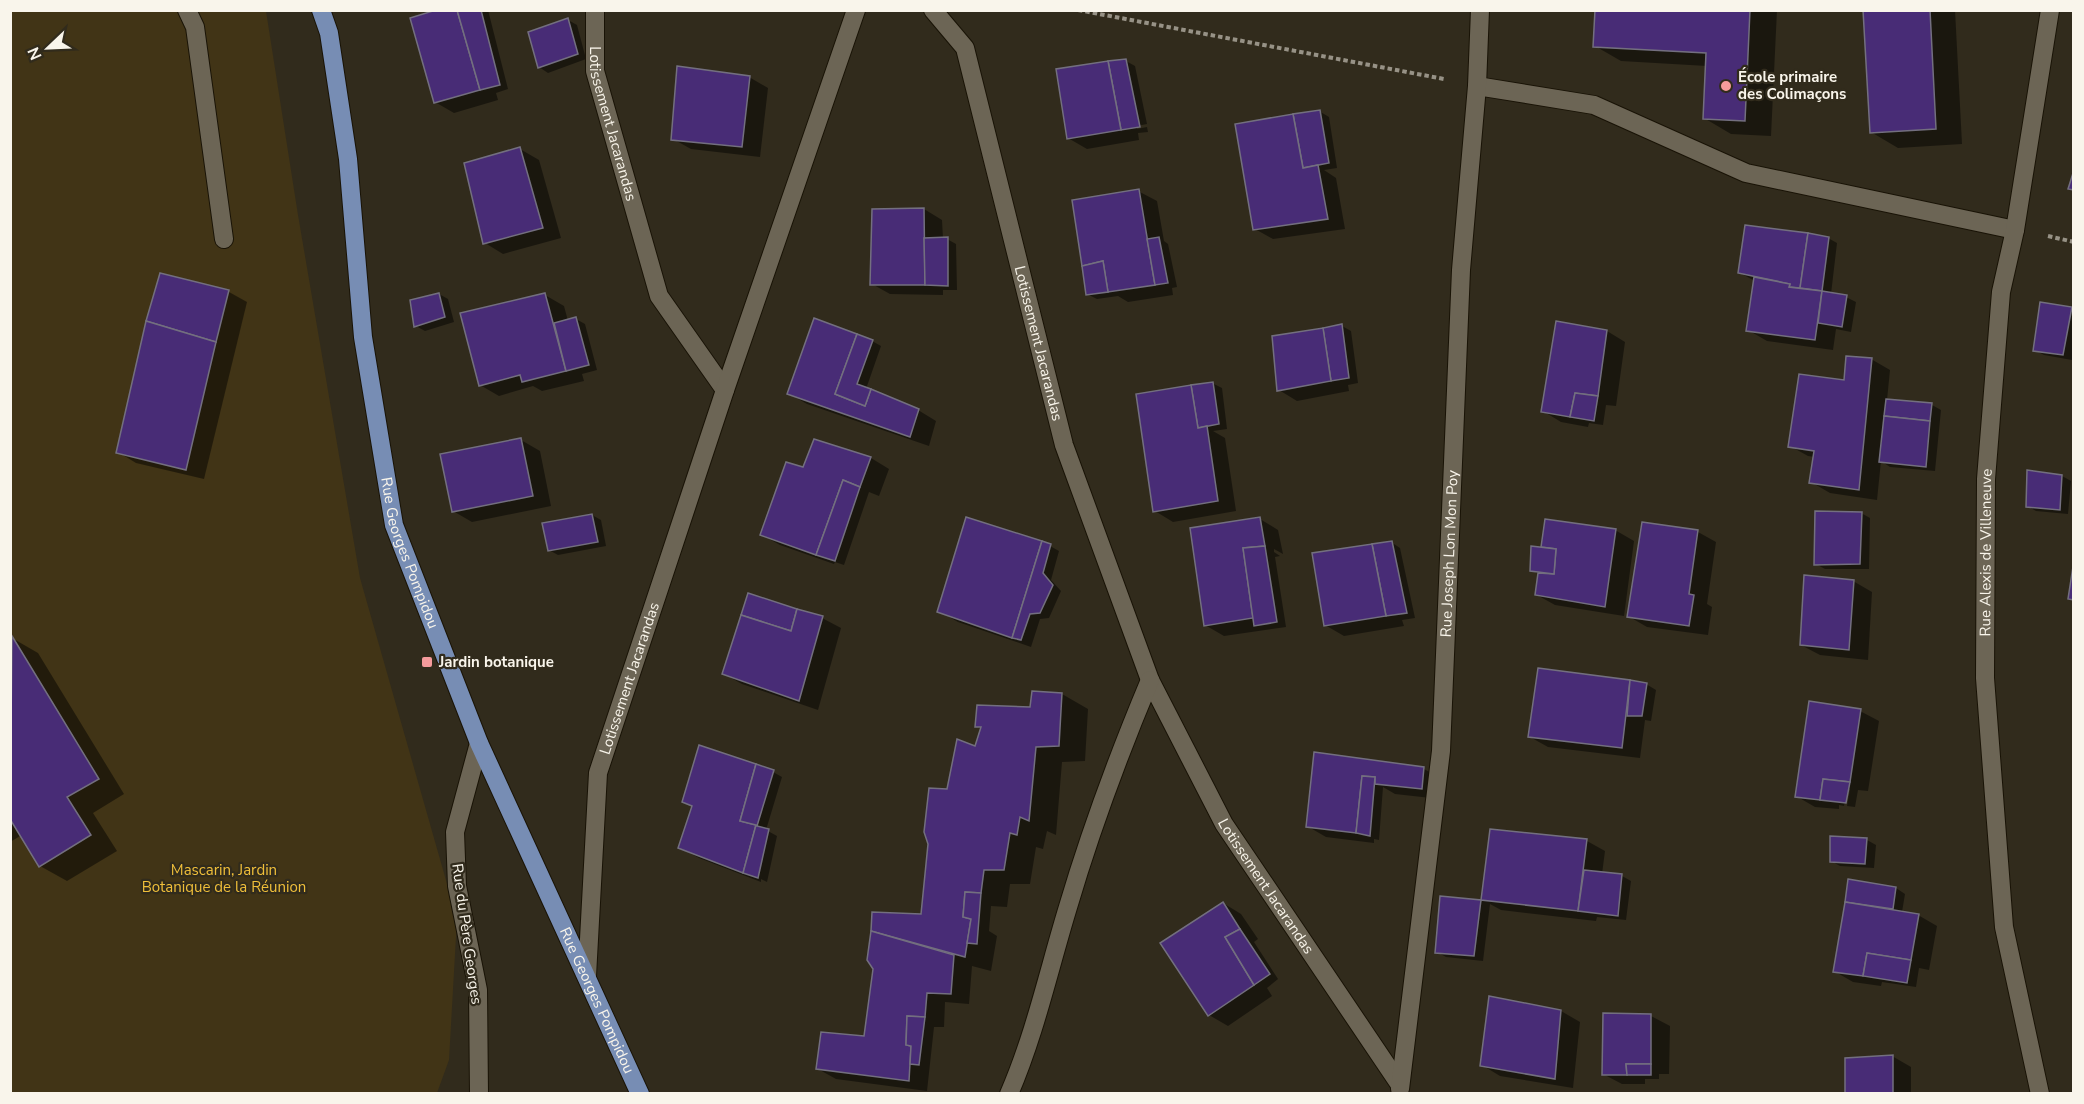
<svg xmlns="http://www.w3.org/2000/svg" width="2084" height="1104" font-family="'Nunito Sans',sans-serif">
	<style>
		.green { fill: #413416 }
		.shadow { fill: #0007 }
		.building { fill: #482c76; stroke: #736f7f; stroke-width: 1.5 }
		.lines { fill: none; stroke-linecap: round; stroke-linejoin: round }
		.minor-casing { stroke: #191306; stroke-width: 20 }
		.major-casing { stroke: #191306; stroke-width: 20 }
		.path { stroke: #979286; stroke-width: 4; stroke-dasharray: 4.5 3; stroke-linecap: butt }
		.minor { stroke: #6c6555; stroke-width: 18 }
		.major { stroke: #778db4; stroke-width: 18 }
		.poi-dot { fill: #f59b9c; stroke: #312b1c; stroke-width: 2 }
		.labels { text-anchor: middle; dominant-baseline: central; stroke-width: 4.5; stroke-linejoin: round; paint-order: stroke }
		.poi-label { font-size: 15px; font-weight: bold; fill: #f9f5eb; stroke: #312b1c; text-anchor: start }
		.street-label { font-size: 15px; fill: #f9f5eb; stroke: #312b1c }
		.park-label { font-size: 15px; fill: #f0bf3a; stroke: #312b1c }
	</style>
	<rect width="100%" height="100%" fill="#312b1c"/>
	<path class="green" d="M10,11H266L298,215L360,578L457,919L449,1060L437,1093H11Z"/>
	<g class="shadow">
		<path d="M441,10H488L508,89L496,93L498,100L454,113L435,102Z"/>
		<path d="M1596,10H1777L1771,136L1731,134L1704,118L1707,66L1621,61L1595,46Z"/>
		<path d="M1864,10H1955L1962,144L1898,148L1871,132Z"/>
		<path d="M568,20L577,25L586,59L548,73L539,67Z"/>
		<path d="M1126,61L1135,66L1147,124L1137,126V129L1147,127L1148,132L1138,133L1139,140L1087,149L1068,138Z"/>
		<path d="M749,77L768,88L760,157L691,149L673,139Z"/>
		<path d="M1319,111L1329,117L1337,168L1324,170L1336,178L1345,229L1273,239L1255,229Z"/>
		<path d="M520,149L539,160L561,238L503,254L485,243Z"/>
		<path d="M1138,191L1157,201L1164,241L1168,244L1177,287L1172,288L1173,295L1128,302L1118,296L1097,299L1087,294Z"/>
		<path d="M924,209L942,220L943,239H947L956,244L957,290H943V295L890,294L872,284Z"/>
		<path d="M1828,238L1837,243L1831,294L1846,297L1856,302L1851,332L1836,329L1833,350L1767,341L1748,330L1755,281L1740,273Z"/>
		<path d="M161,275L229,292L247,302L204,479L136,463L118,452Z"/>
		<path d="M439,294L448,299L454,322L425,331L416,326Z"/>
		<path d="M545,295L564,306L568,321L576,319L585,324L597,370L582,374L584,381L542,391L533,386L499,396L480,385Z"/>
		<path d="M2042,303L2074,309L2072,360L2044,355L2035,350Z"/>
		<path d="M1557,323L1607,331L1625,342L1616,406L1606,405L1603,425L1589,423L1588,427L1561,422L1543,411Z"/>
		<path d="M1342,326L1351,331L1358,383L1348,385L1349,391L1297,401L1279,390Z"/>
		<path d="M872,341L881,346L866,389L918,410L936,421L929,446L807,404L788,393Z"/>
		<path d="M1871,359L1890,370L1887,400L1932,405L1941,410L1935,471L1890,467L1881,461L1877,500L1830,493L1811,482L1815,457L1808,456L1790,446L1845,382Z"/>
		<path d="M1212,383L1222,388L1227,429L1213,431L1225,438L1236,511L1173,522L1155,511Z"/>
		<path d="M521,440L540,451L551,506L472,522L453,511Z"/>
		<path d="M815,441L871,458L889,469L879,496L869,492L844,565L835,562L834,564L780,545L762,535L804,469Z"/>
		<path d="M2029,472L2062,476L2071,481L2068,514L2036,511L2027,506Z"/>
		<path d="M1861,513L1870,518L1869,569H1825L1816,564Z"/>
		<path d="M592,515L601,520L606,546L558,555L549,550Z"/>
		<path d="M1260,519L1278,530L1283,554L1274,549V552L1280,556L1275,557L1286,627L1224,636L1205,625Z"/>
		<path d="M1546,521L1615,530L1634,541L1624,616L1555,605L1537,595L1540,575L1532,570L1543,549Z"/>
		<path d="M1643,524L1698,532L1716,542L1707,604L1712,607L1708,635L1647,627L1628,616Z"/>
		<path d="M1391,542L1400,548L1415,618L1402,620L1404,626L1344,636L1325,625Z"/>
		<path d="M1050,546L1059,551L1051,580L1061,591L1049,618L1040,619L1031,647L958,622L939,611Z"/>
		<path d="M1853,581L1872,592L1868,660L1820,655L1801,645Z"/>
		<path d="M822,618L841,628L818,710L742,684L724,674Z"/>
		<path d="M12,638L38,653L124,794L93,813L117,851L67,881L40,866L22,835L10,842Z"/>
		<path d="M1539,669L1646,684L1656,690L1651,721L1645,720L1640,758L1548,747L1530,737Z"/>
		<path d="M1062,694L1088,709L1085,761L1062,762L1056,835L1047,831L1043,849L1036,847L1030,884H1010L1007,907L991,906L989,931L997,936L991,971L972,966L969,1004L945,1002L944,1027H934L927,1091L836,1079L818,1069L865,1038L874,969L868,959L872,931L922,916L948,791L976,748L982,729L976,726L1031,709Z"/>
		<path d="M1860,711L1879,721L1868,791L1858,790L1855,807L1847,806L1850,789H1847L1844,806L1839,805V809L1815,807L1796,796Z"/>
		<path d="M1316,754L1424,769L1442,779L1440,799L1395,794L1383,787L1379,840L1374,839V843L1326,837L1307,826Z"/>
		<path d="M773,772L782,777L766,830L777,836L767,882L761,879V882L699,858L680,848L693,807L684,801Z"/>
		<path d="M1491,831L1587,841L1605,851L1602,874L1622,876L1631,881L1626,920L1597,917L1596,921L1501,910L1490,904L1483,961L1446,957L1437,952L1442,898L1482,902Z"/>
		<path d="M1867,840L1876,845L1874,868L1840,866L1831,861Z"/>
		<path d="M1896,888L1905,894L1902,912L1918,915L1937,926L1929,970L1919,968L1916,987L1882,982L1881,986L1853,982L1834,971L1846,902Z"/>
		<path d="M1223,903L1241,914L1258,939L1254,942L1278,979L1267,988L1272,996L1228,1026L1209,1015Z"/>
		<path d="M1490,998L1561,1011L1580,1022L1573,1088L1500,1076L1482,1065Z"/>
		<path d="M1605,1015L1651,1016L1670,1026L1669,1074H1659V1079H1645V1084H1622L1603,1074Z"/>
		<path d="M1892,1056L1911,1067V1094H1847Z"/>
	</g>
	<g class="building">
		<path d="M436,10H457L480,90L434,103L410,18Z"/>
		<path d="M457,10H481L500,85L480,90Z"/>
		<path d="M1595,10H1750L1745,121L1703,119L1706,53L1593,47Z"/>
		<path d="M1863,10H1930L1936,129L1870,133Z"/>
		<path d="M568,18L578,54L538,68L528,32Z"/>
		<path d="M1126,59L1140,127L1121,130L1108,61Z"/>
		<path d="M1108,61L1121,130L1067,139L1056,69Z"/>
		<path d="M677,66L750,76L742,147L671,140Z"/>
		<path d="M1320,110L1329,163L1303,168L1293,114Z"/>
		<path d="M1293,114L1303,168L1318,165L1328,219L1253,230L1235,124Z"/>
		<path d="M520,147L543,228L483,244L464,163Z"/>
		<path d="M2074,170V190L2068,189Z"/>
		<path d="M1139,189L1155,285L1108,292L1103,261L1082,266L1072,200Z"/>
		<path d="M924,208L925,285H870L872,209Z"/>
		<path d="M1745,225L1808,233L1800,288L1789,287L1790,284L1738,273Z"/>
		<path d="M1808,233L1829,237L1822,291L1800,288Z"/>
		<path d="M948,237V286L925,285L924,238Z"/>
		<path d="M1159,237L1168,283L1155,285L1147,239Z"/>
		<path d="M1103,261L1108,292L1086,295L1082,266Z"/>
		<path d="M160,273L229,290L216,342L146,321Z"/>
		<path d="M1754,277L1790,284L1789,287L1822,291L1815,340L1746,331Z"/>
		<path d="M1822,291L1847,295L1842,327L1818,323Z"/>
		<path d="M439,293L445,317L414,327L410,300Z"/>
		<path d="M545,293L566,371L522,382L520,375L479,386L460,313Z"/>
		<path d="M2040,302L2072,307L2063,355L2033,351Z"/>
		<path d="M576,317L589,365L566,371L554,323Z"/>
		<path d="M814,318L857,334L835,394L865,406L871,389L919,409L910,437L787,394Z"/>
		<path d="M146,321L216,342L186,470L116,453Z"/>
		<path d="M1556,321L1607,330L1598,396L1575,393L1570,417L1541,412Z"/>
		<path d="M1342,324L1349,378L1331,381L1323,328Z"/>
		<path d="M1323,328L1331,381L1277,391L1272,336Z"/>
		<path d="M857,334L873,340L857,384L871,389L865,406L835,394Z"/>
		<path d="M1846,356L1872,358L1859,490L1809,483L1814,451L1788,447L1799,374L1844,380Z"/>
		<path d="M1213,382L1219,424L1198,428L1191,385Z"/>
		<path d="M1191,385L1198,428L1207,426L1218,501L1153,512L1136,394Z"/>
		<path d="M1575,393L1598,396L1594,421L1570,417Z"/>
		<path d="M1886,399L1932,403L1930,421L1884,416Z"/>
		<path d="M1884,416L1930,421L1926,467L1879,462Z"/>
		<path d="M521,438L533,496L452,512L440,454Z"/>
		<path d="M814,439L871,457L860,487L843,480L816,555L760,535L786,462L803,467Z"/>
		<path d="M2027,470L2062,475L2060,510L2026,507Z"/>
		<path d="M843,480L860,487L835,561L816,555Z"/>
		<path d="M1815,511L1862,512L1860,564L1814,565Z"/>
		<path d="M592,514L598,542L548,551L542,523Z"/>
		<path d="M966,517L1042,541L1012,638L937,612Z"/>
		<path d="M1260,517L1265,546L1243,548L1253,618L1204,626L1190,528Z"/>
		<path d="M1545,519L1616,529L1605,607L1535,595L1538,573L1554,574L1556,549L1541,547Z"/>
		<path d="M1642,522L1698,530L1689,594L1694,595L1689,626L1627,617Z"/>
		<path d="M1042,541L1051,544L1043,573L1053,585L1040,613L1030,614L1021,640L1012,638Z"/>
		<path d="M1392,541L1407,613L1386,616L1372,544Z"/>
		<path d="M1372,544L1386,616L1324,626L1312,553Z"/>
		<path d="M1265,546L1277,622L1254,626L1243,548Z"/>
		<path d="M1531,546L1556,549L1554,574L1530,571Z"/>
		<path d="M2074,560V600L2068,599Z"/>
		<path d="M1804,575L1854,580L1849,650L1800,645Z"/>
		<path d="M748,593L797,609L791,631L741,615Z"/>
		<path d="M797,609L823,616L799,701L722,674L741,615L791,631Z"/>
		<path d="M12,636L99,779L67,797L91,835L39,867L10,819Z"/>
		<path d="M1538,668L1630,680L1622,748L1528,737Z"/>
		<path d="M1630,680L1647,683L1642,716H1627Z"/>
		<path d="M1032,691L1062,693L1059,746L1036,747L1029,821L1020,817L1017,835L1010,833L1004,870H984L981,893L965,892L963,917L971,919L965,957L871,931L872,912L921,914L928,844L924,832L929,788L947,789L957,739L975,746L981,727H975L977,705L1030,707Z"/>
		<path d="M1809,701L1861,709L1850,782L1823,779L1820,800L1795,797Z"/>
		<path d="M699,745L756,764L740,821L756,825L743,873L678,848L692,806L682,802Z"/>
		<path d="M1314,752L1424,767L1422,789L1375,784V777L1362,776L1356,833L1306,827Z"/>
		<path d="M756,764L774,770L757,826L769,829L758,878L743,873L756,825L740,821Z"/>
		<path d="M1362,776L1375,777L1370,836L1356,833Z"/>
		<path d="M1823,779L1850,782L1846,803L1820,800Z"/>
		<path d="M1490,829L1587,839L1578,911L1481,900Z"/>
		<path d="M1830,836L1867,838L1865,864L1830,862Z"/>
		<path d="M1584,870L1622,874L1618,916L1578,911Z"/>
		<path d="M1848,879L1896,887L1893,909L1845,902Z"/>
		<path d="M965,892L981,893L977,944L967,943L971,919L963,917Z"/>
		<path d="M1440,896L1481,900L1474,956L1435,953Z"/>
		<path d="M1223,902L1240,929L1225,937L1254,985L1208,1016L1160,943Z"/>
		<path d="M1845,902L1919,914L1911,960L1867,953L1863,976L1833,972Z"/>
		<path d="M1240,929L1270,974L1254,985L1225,937Z"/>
		<path d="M871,931L954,955L951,994L927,993L925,1017L907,1016L906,1045L911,1046L909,1081L816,1069L821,1032L864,1036L873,969L867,960Z"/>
		<path d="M1867,953L1911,960L1907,983L1863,976Z"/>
		<path d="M1489,996L1561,1010L1555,1079L1480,1066Z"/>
		<path d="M1603,1013L1651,1014V1064H1626L1627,1075H1602Z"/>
		<path d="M907,1016L925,1017L919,1065L910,1064L911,1046L906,1045Z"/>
		<path d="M1893,1055V1094H1845V1058Z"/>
		<path d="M1626,1064H1651V1075H1627Z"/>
	</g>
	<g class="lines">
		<defs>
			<g id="minor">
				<path d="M187,10L195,27L224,239"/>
				<path id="s1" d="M595,10V71L659,296L725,390"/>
				<path id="s2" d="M933,10L965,48L1064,445L1150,680L1224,824L1400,1085"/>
				<path d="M1477,86L1594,105L1746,173L2015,230"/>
				<path id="s3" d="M587,976L598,773L725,390L856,10"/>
				<path id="s4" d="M1400,1089L1441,751L1461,270L1477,86L1480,10"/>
				<path d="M479,1094L478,990L457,886L455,832L479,743"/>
				<path d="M1009,1094C1035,1034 1049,969 1068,907C1091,829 1119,754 1150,680"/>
				<path id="s5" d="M2040,1094L2004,927L1985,678L1986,479L2001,292L2015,230L2050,10"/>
			</g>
			<g id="major">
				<path id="s6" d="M321,10L329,33L348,159L363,337L394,525L479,743L640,1094"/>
			</g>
		</defs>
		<use href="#minor" class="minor-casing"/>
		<use href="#major" class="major-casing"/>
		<g class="path">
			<path d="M1078,10L1444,79"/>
			<path d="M2048,236L2074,242"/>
		</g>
		<use href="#minor" class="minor"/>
		<use href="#major" class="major"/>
	</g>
	<g class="poi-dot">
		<circle cx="1726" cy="86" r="6"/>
		<rect x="421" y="656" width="12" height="12" rx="3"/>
	</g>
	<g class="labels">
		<g class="poi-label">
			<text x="1738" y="77">École primaire<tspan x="1738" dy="17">des Colimaçons</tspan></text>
			<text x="439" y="662">Jardin botanique</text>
		</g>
		<g class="street-label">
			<text stroke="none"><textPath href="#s1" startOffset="116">Lotissement Jacarandas</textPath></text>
			<text stroke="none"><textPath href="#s2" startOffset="354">Lotissement Jacarandas</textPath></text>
			<text stroke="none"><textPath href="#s5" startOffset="546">Rue Alexis de Villeneuve</textPath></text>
			<text stroke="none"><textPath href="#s6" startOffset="552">Rue Georges Pompidou</textPath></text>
			<text stroke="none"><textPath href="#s4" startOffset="538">Rue Joseph Lon Mon Poy</textPath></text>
			<text stroke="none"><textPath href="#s3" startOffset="303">Lotissement Jacarandas</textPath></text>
			<text stroke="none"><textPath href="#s2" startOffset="946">Lotissement Jacarandas</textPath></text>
			<text transform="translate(467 934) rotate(82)">Rue du Père Georges</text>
			<text stroke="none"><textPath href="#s6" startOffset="1038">Rue Georges Pompidou</textPath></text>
		</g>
		<g class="park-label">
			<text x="224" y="870">Mascarin, Jardin<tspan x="224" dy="17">Botanique de la Réunion</tspan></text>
		</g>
	</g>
	<rect width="2084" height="1104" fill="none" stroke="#f9f5eb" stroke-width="24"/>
	<g transform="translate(48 48) rotate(247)" stroke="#312b1c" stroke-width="4.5" paint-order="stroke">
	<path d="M0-4.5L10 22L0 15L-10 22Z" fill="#f9f5eb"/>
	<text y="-9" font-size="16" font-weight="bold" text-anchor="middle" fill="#f9f5eb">N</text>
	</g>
</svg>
